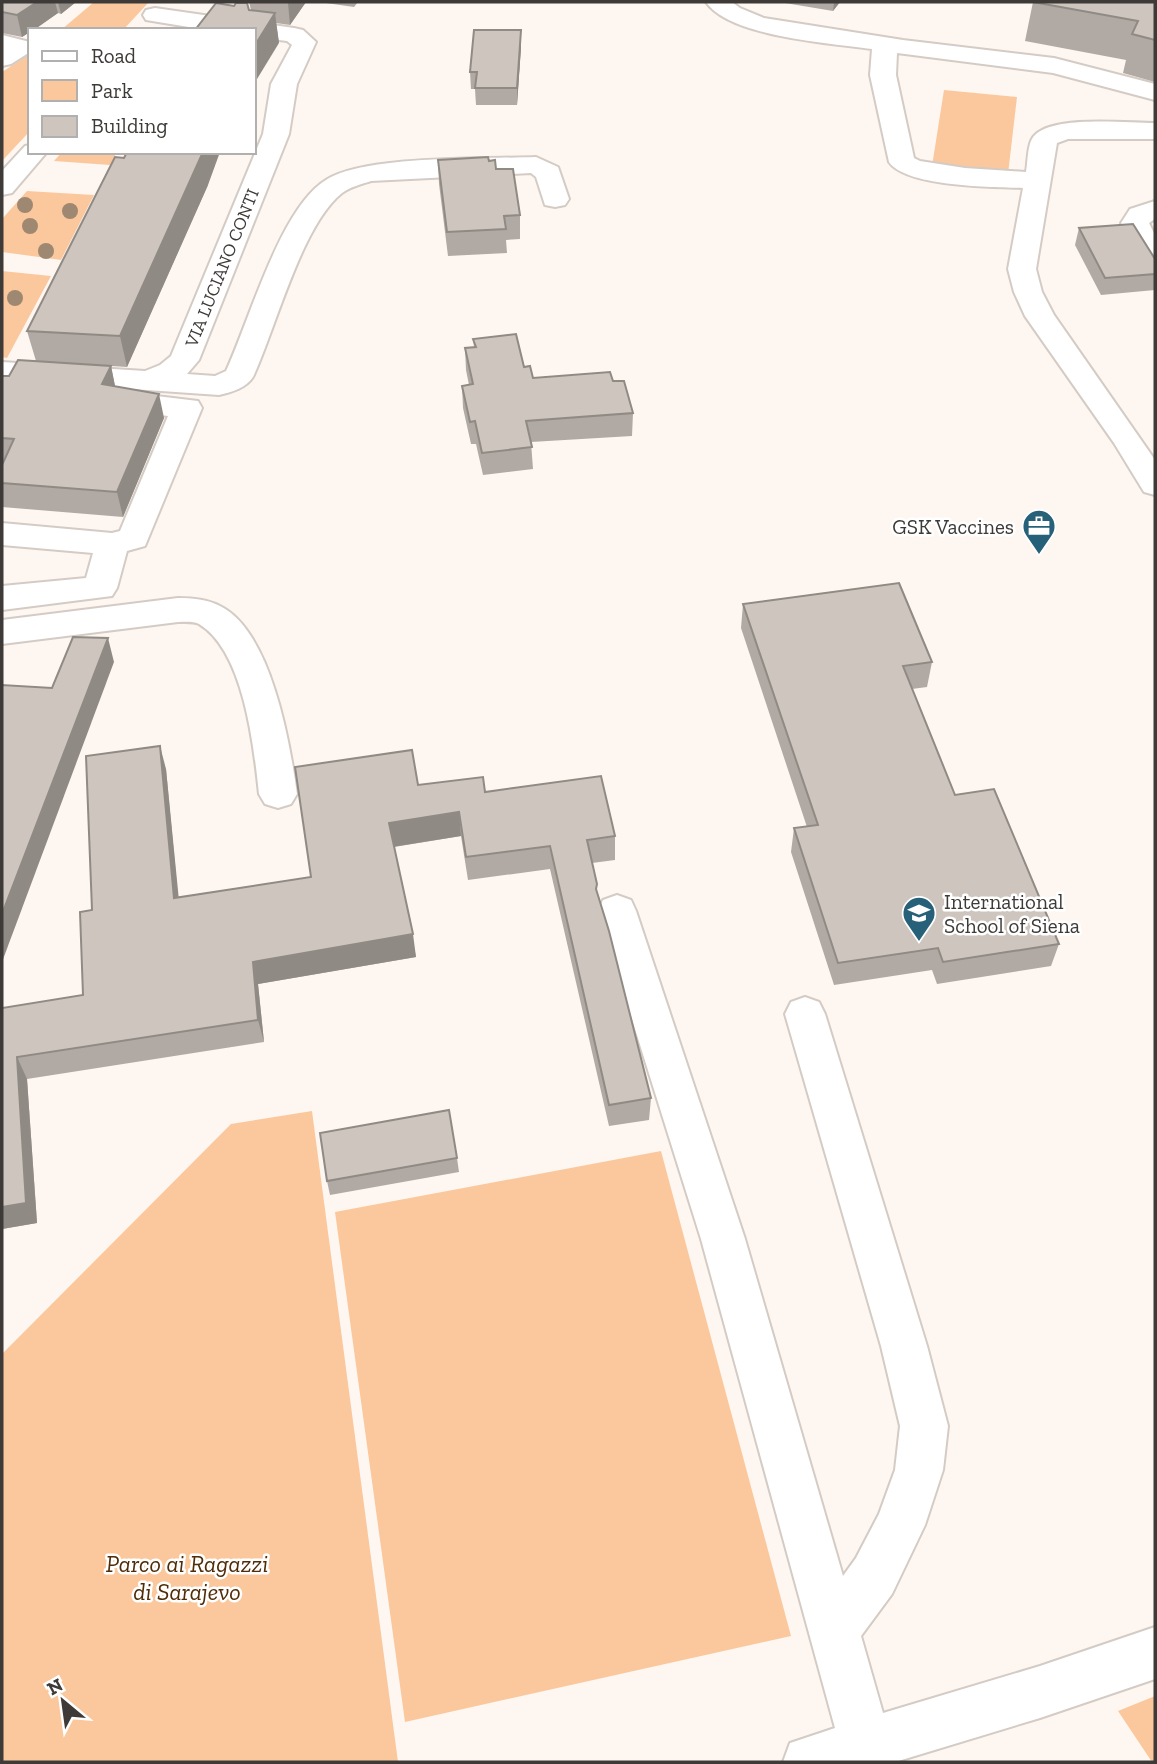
<svg xmlns="http://www.w3.org/2000/svg" width="1157" height="1764" font-family="'Zilla Slab',serif">
	<style>
		.green { fill: #fbc89d }
		.lines { fill: none; stroke-linecap: round; stroke-linejoin: round }
		.minor-casing { stroke: #d4cbc4; stroke-width: 4 }
		.minor { fill: #fff; fill-rule: evenodd }
		.tree { fill: #9e8871 }
		.wall { fill: #b1a9a3 }
		.shaded-wall { fill: #908a85 }
		.building { fill: #cec5be; stroke: #908a85; stroke-width: 2 }
		.labels { text-anchor: middle; dominant-baseline: central; stroke-width: 5; stroke-linejoin: round; paint-order: stroke }
		.far-street-label { font-size: 18px; fill: #3d3a37; stroke: #fff }
		.poi-label { font-size: 21px; fill: #3d3a37; stroke: #fff; text-anchor: end }
		.near-park-label { font-size: 24px; font-style: italic; fill: #502d08; stroke: #fff }
	</style>
	<rect width="100%" height="100%" fill="#fef7f1"/>
	<g class="green">
		<path d="M94,2H149L123,30H61Z"/>
		<path d="M30,54V131L2,161V72Z"/>
		<path d="M944,90L1017,97L1008,174L932,166Z"/>
		<path d="M62,152H117L110,165L54,161Z"/>
		<path d="M27,191L94,195L61,260L2,252V219Z"/>
		<path d="M2,271L51,276L7,358L2,357Z"/>
		<path d="M312,1111L398,1762H2V1354L231,1124Z"/>
		<path d="M661,1151L791,1636L405,1722L335,1212Z"/>
		<path d="M1155,1696V1762H1152L1118,1711Z"/>
	</g>
	<g class="lines">
		<defs>
			<g id="minor">
				<path d="M706,2H732L740,8L764,18L903,40L1054,58L1155,84V100L1053,73L897,53L896,75L914,158L920,161L965,168L1026,172C1028,162 1027,142 1035,135C1055,115 1127,123 1155,123V139H1068L1057,143L1036,269L1042,292L1054,315L1155,460V495L1144,492L1114,443L1025,316L1014,292L1008,269L1023,188C993,187 906,187 889,162L870,75L872,49C831,43 730,37 706,2Z"/>
				<path d="M155,8L294,28L303,30L316,42L297,84L289,134L199,360L187,374L215,376L226,371C249,322 280,208 326,180C365,155 486,159 536,157L558,167L569,199L565,205L555,207L545,205L536,177L531,173L371,181C362,184 350,187 342,193C301,226 276,328 253,377C246,388 232,392 219,395L2,380V362L145,371L160,365L171,356L263,134L271,84L292,45L287,41L254,37V30H207L146,20L143,15L146,10Z"/>
				<path d="M2,35L30,42V52L11,64L2,66Z"/>
				<path d="M30,145V152H47L12,193L2,195V171L25,146Z"/>
				<path d="M1155,201V219L1149,223L1155,235V268L1145,266L1121,223L1130,209Z"/>
				<path d="M140,394L198,401L202,408L145,546L127,551L117,588L112,596L2,610V586L86,578L93,553L2,545V523L112,533L120,531L168,416L129,411L125,404L129,397Z"/>
				<path d="M178,598C192,598 207,599 220,606C271,631 290,743 297,794L291,804L278,808L265,804L259,794C254,747 244,651 199,624C193,621 185,622 178,622L2,644V620Z"/>
				<path d="M617,895L631,900L636,911L745,1239L843,1576L856,1558L879,1514L895,1470L900,1426L881,1346L785,1014L791,1002L805,997L819,1002L825,1014L927,1346L948,1426L943,1470L925,1525L892,1594L861,1636L883,1713L1040,1666L1155,1627V1679L1040,1718L895,1762H783L790,1743L835,1728L701,1239L598,911L603,900Z"/>
			</g>
		</defs>
		<use href="#minor" class="minor-casing"/>
		<use href="#minor" class="minor"/>
	</g>
	<g class="tree">
		<circle cx="25" cy="205" r="8"/>
		<circle cx="70" cy="211" r="8"/>
		<circle cx="30" cy="226" r="8"/>
		<circle cx="46" cy="251" r="8"/>
		<circle cx="15" cy="298" r="8"/>
	</g>
	<g class="wall">
		<path d="M2,2H76L61,14L58,13L22,37L2,33Z"/>
		<path d="M249,2H306L290,25L276,23L279,43L249,10H251Z"/>
		<path d="M319,2H358L354,7Z"/>
		<path d="M779,2H840L833,11Z"/>
		<path d="M1033,2H1155V82L1123,73L1126,60L1025,41Z"/>
		<path d="M521,47L517,105H476L475,89H471L470,72Z"/>
		<path d="M438,160L489,161L496,169L520,215V239L506,240L507,253L448,256L439,184Z"/>
		<path d="M208,185L127,367L111,366L115,386L164,418L123,517L2,507V465L3,462H2V376H9L36,361L27,331Z"/>
		<path d="M1079,228L1155,259V290L1101,295L1075,245Z"/>
		<path d="M473,339L524,367L533,378L613,381L633,413L632,436L531,442L533,469L483,475L476,444H471L463,408L462,386L469,385L466,370L465,348L474,347Z"/>
		<path d="M743,604L932,662L927,687L912,689L955,795L1059,944L1051,966L937,984L932,970L834,985L791,852L794,828L807,827L741,628Z"/>
		<path d="M166,769L178,897L311,877L418,785L485,792L615,836V860L592,863L597,894L651,1098L649,1120L609,1126L550,869L468,880L461,836L394,847L416,957L258,984L264,1042L27,1079L37,1223L2,1229V1008L83,995L92,910Z"/>
		<path d="M457,1158L459,1172L330,1195L327,1181Z"/>
	</g>
	<g class="shaded-wall">
		<path d="M37,2H55L58,13L34,30H30V32L22,37L17,15Z"/>
		<path d="M58,2H76L61,14Z"/>
		<path d="M288,2H306L290,25L288,3Z"/>
		<path d="M834,2H840L833,11Z"/>
		<path d="M275,13L279,43L254,84V47Z"/>
		<path d="M521,30V47L517,105V88Z"/>
		<path d="M203,152H220L208,185L127,367L120,336Z"/>
		<path d="M111,366L116,391L102,384Z"/>
		<path d="M159,394L164,418L123,517L117,492Z"/>
		<path d="M108,638L114,662L2,962V914Z"/>
		<path d="M160,746L166,769L181,921L174,898Z"/>
		<path d="M459,812L461,836L392,847L389,823Z"/>
		<path d="M413,934L416,957L258,984L264,1042L258,1020L253,962Z"/>
		<path d="M17,1057L27,1079L37,1223L2,1229V1207Z"/>
	</g>
	<g class="building">
		<path d="M2,2H37L17,15L2,12Z"/>
		<path d="M1033,2H1155V40L1132,34L1138,21Z"/>
		<path d="M216,3L234,6L236,3H247L249,10L275,13L254,47V30H195Z"/>
		<path d="M474,30H521L517,88H475L477,72H470Z"/>
		<path d="M127,152H203L120,336L27,331L115,157L124,158Z"/>
		<path d="M488,157L489,161L495,160L496,169H513L520,215L504,216L506,229L447,232L438,160Z"/>
		<path d="M1133,224L1155,259V274L1105,278L1079,228Z"/>
		<path d="M516,334L524,367L530,366L533,378L610,372L613,381H624L633,413L526,421L532,447L482,453L475,421L470,422L462,386L473,384L465,348L476,347L473,339Z"/>
		<path d="M18,360L111,366L102,384L159,394L117,492L2,483V465L14,439L2,438V376H9Z"/>
		<path d="M899,583L932,662L903,666L955,795L994,789L1059,944L943,962L938,948L838,963L794,828L818,825L743,604Z"/>
		<path d="M73,637L108,638L2,914V685L52,688Z"/>
		<path d="M160,746L174,898L311,877L295,767L412,750L418,785L483,777L485,792L601,776L615,836L587,840L597,884L596,889L609,931L651,1098L609,1105L550,846L466,857L459,812L389,823L413,934L253,962L258,1020L17,1057L26,1203L2,1207V1008L83,995L80,912L92,910L86,756Z"/>
		<path d="M449,1110L457,1158L327,1181L320,1133Z"/>
	</g>
	<defs>
		<symbol id="office-pin" viewBox="-11 -11 22 30"><path d="M0 17L-7.5 6A9.5 9.5 0 1 1 7.5 6Z" fill="#266179" stroke="#fff"/><path d="M-6-3h4V-5.5h4V-3h4V5H-6ZM-1-4.5V-3h2v-1.5ZM-6 0V1H6V0Z" fill="#fff"/></symbol>
		<symbol id="school-pin" viewBox="-11 -11 22 30"><path d="M0 17L-7.5 6A9.5 9.5 0 1 1 7.5 6Z" fill="#266179" stroke="#fff"/><path d="M0-5L7-2L0 1L-7-2ZM-4 1L0 2.5L4 1V4Q0 6-4 4Z" fill="#fff"/></symbol>
	</defs>
	<g fill-rule="evenodd">
		<use href="#office-pin" x="1020" y="507" width="38" height="52"/>
		<use href="#school-pin" x="900" y="894" width="38" height="52"/>
	</g>
	<g class="labels">
		<g class="far-street-label">
			<text transform="translate(222 268) rotate(-68)">VIA LUCIANO CONTI</text>
		</g>
		<g class="poi-label">
			<text x="1014" y="526">GSK Vaccines</text>
			<text x="944" y="901" text-anchor="start">International<tspan x="944" dy="24">School of Siena</tspan></text>
		</g>
		<g class="near-park-label">
			<text x="187" y="1563">Parco ai Ragazzi<tspan x="187" dy="28">di Sarajevo</tspan></text>
		</g>
	</g>
	<rect width="1157" height="1764" fill="none" stroke="#3d3a37" stroke-width="7"/>
	<rect x="28" y="28" width="228" height="126" fill="#ffffff" stroke="#b1b0af" stroke-width="2"/>
	<rect x="42" y="51" width="35" height="10" fill="#ffffff" stroke="#b1b0af" stroke-width="2"/>
	<text x="91" y="63" font-size="21" fill="#3d3a37">Road</text>
	<rect x="42" y="80" width="35" height="21" fill="#fbc89d" stroke="#b1b0af" stroke-width="2"/>
	<text x="91" y="98" font-size="21" fill="#3d3a37">Park</text>
	<rect x="42" y="116" width="35" height="21" fill="#cec5be" stroke="#b1b0af" stroke-width="2"/>
	<text x="91" y="133" font-size="21" fill="#3d3a37">Building</text>
	<g transform="translate(63 1701) rotate(331)" stroke="#ffffff" stroke-width="5" paint-order="stroke">
	<path d="M0-5L12 26L0 18L-12 26Z" fill="#3d3a37"/>
	<text y="-10" font-size="19" font-weight="bold" text-anchor="middle" fill="#3d3a37">N</text>
	</g>
</svg>
